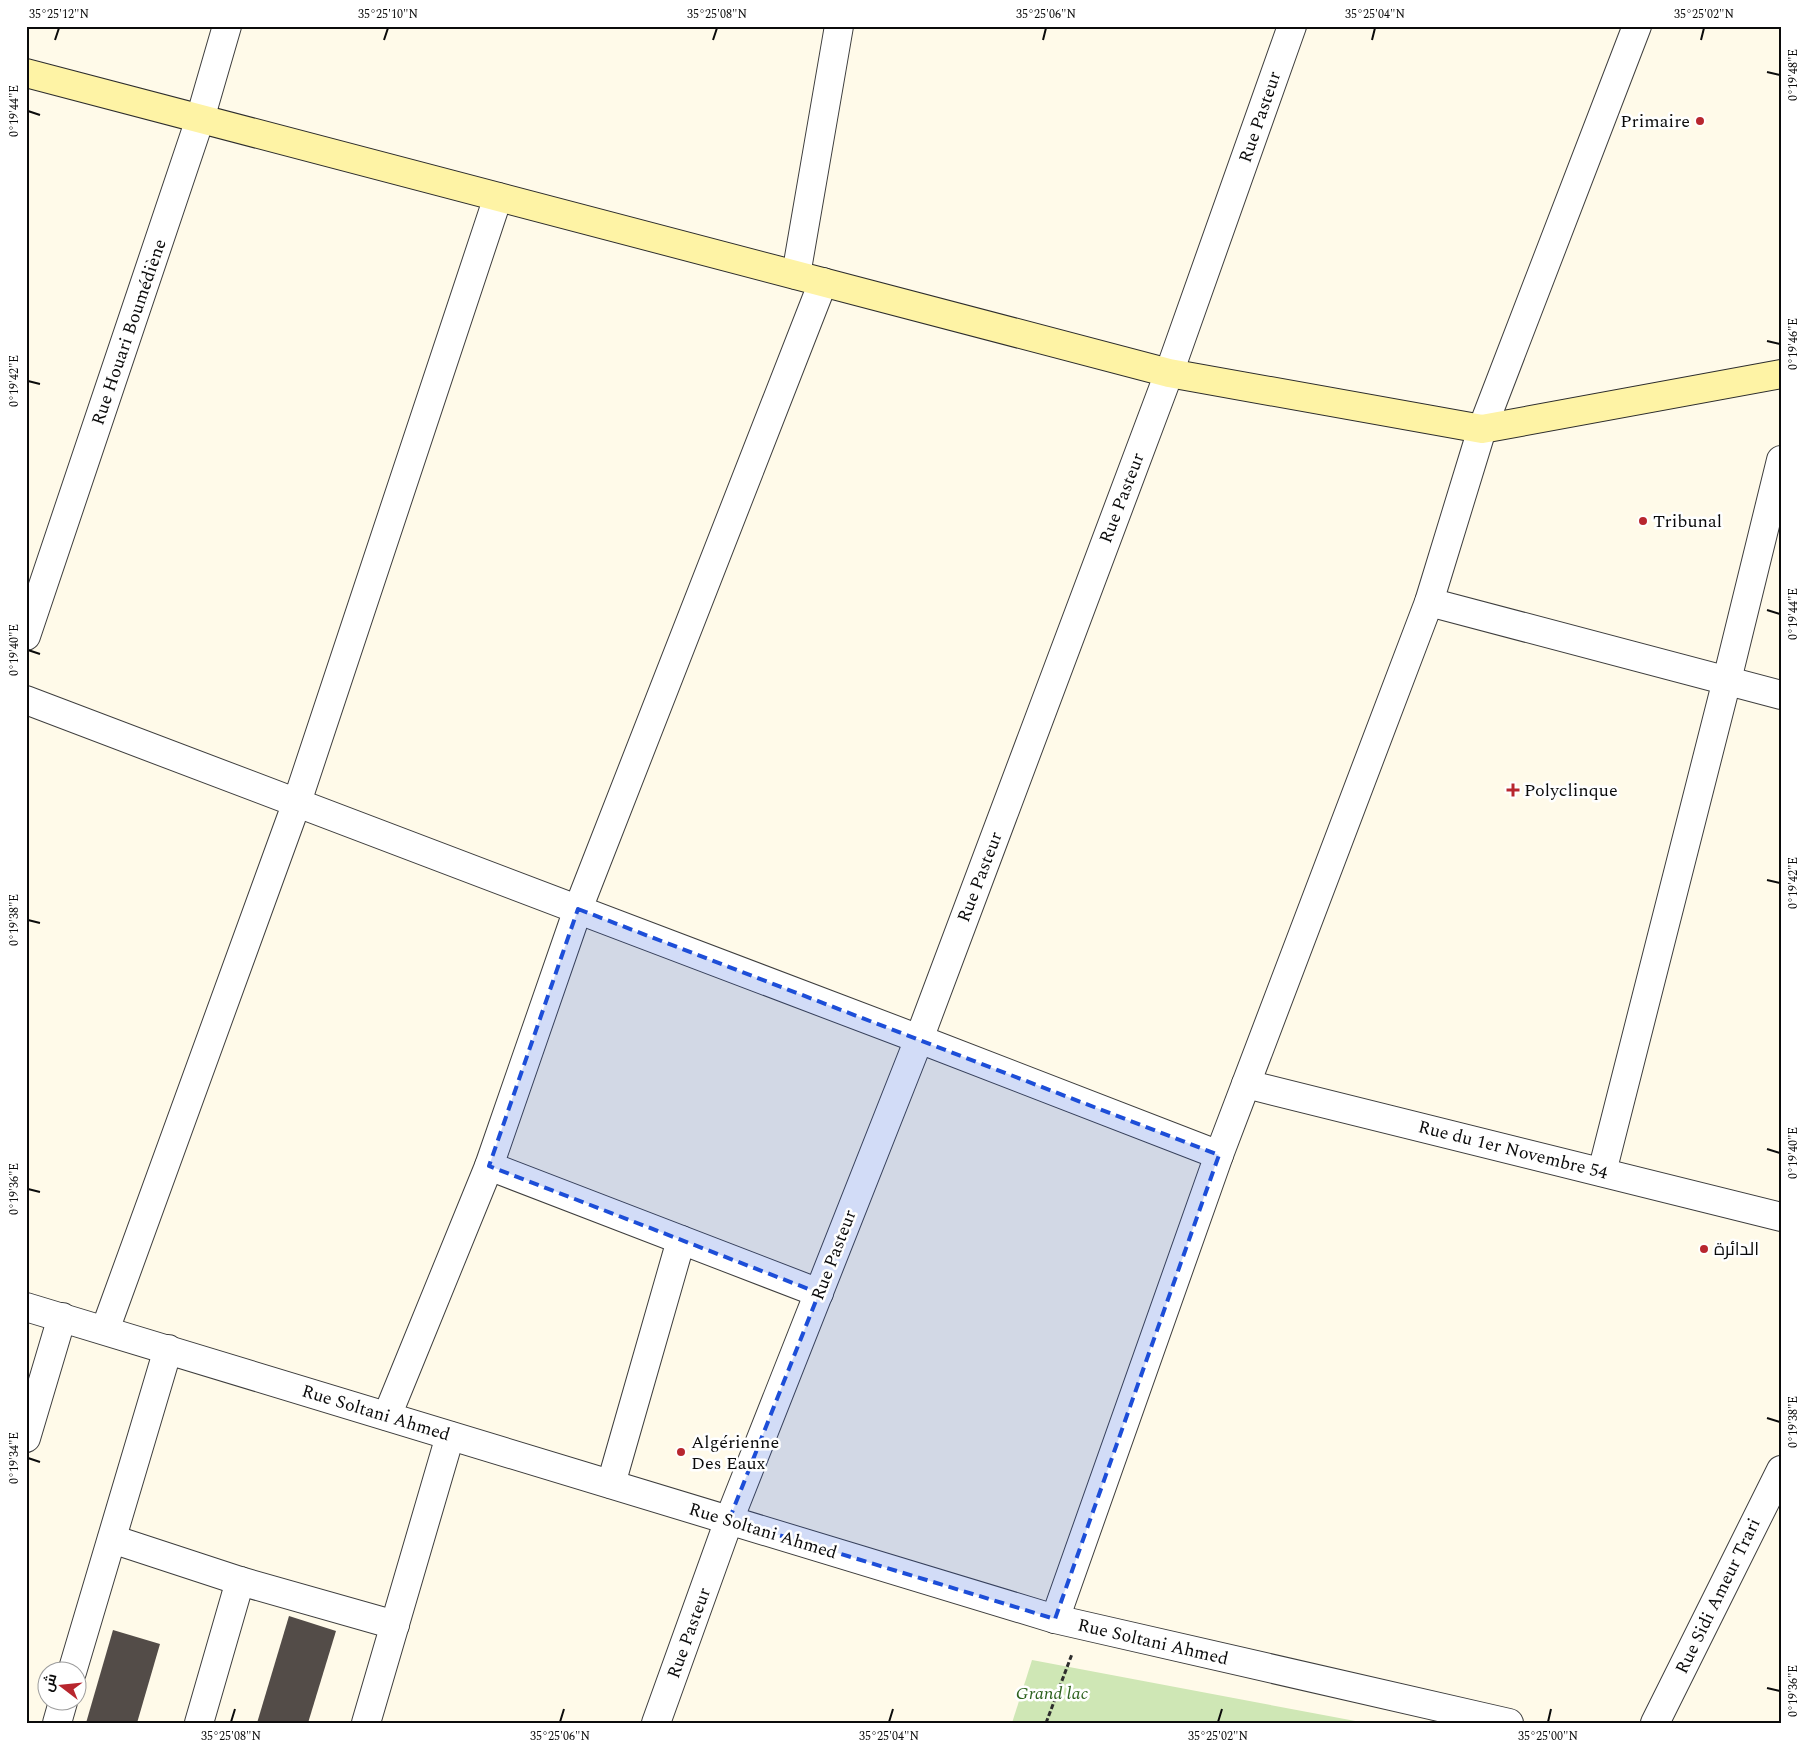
<svg xmlns="http://www.w3.org/2000/svg" width="1807" height="1749" font-family="Spectral,Cairo,serif">
	<style>
		.green { fill: #cfe7b5 }
		.building { fill: #534c48 }
		.lines { fill: none; stroke-linecap: round; stroke-linejoin: round }
		.street-casing { stroke: #3e3e3e; stroke-width: 30 }
		.secondary-casing { stroke: #2d2d2d; stroke-width: 30 }
		.path { stroke: #2d2d2d; stroke-width: 3; stroke-dasharray: 5 2.5; stroke-linecap: butt }
		.street { stroke: #fff; stroke-width: 28 }
		.secondary { stroke: #fef3a5; stroke-width: 28 }
		.marked { fill: #1d4ed8; fill-opacity: 0.2; stroke: #1d4ed8; stroke-width: 4; stroke-dasharray: 10 6; stroke-linejoin: round }
		.ticks { fill: none; stroke: #0b0b0b; stroke-width: 2 }
		.poi-dot { fill: #b8262e; stroke: #fff; stroke-width: 2 }
		.labels { text-anchor: middle; dominant-baseline: central; stroke-width: 5; stroke-linejoin: round; paint-order: stroke }
		.street-label { font-size: 18px; fill: #0b0b0b; stroke: #fff }
		.poi-label { font-size: 18px; fill: #0b0b0b; stroke: #fff; text-anchor: start }
		.park-label { font-size: 18px; font-style: italic; fill: #2c611d; stroke: #fff }
		.neatline { fill: none; stroke: #0b0b0b; stroke-width: 2 }
		.ticks-label { font-size: 12px; text-anchor: middle; fill: #0b0b0b }
	</style>
	<rect width="100%" height="100%" fill="#fffae9"/>
	<path class="green" d="M1032,1660L1366,1723H1012Z"/>
	<g class="building">
		<path d="M289,1616L336,1631L308,1723H257Z"/>
		<path d="M113,1630L160,1644L137,1723H86Z"/>
	</g>
	<g class="lines">
		<defs>
			<g id="street">
				<path d="M796,275L839,26"/>
				<path d="M1429,602L1781,695"/>
				<path d="M26,636L200,119L227,26"/>
				<path d="M26,700L919,1039L1219,1155"/>
				<path d="M1246,1084L1781,1217"/>
				<path d="M489,1166L819,1293"/>
				<path d="M1602,1172L1727,680L1781,460"/>
				<path d="M26,1307L1055,1619L1509,1723"/>
				<path d="M105,1330L297,802L498,197"/>
				<path d="M387,1416L489,1166L578,909L823,282"/>
				<path d="M26,1438L62,1317"/>
				<path d="M611,1484L681,1240"/>
				<path d="M112,1539L240,1581L395,1625"/>
				<path d="M1055,1619L1219,1155L1429,602L1482,429L1637,26"/>
				<path d="M72,1672L168,1349"/>
				<path d="M57,1723L63,1702"/>
				<path d="M199,1723L240,1581"/>
				<path d="M366,1723L450,1436"/>
				<path d="M656,1723L729,1520L919,1039L1169,373L1292,26"/>
				<path d="M1655,1723L1781,1470"/>
			</g>
			<path id="secondary" d="M26,73L1169,373L1482,429L1781,374"/>
		</defs>
		<use href="#street" class="street-casing"/>
		<use href="#secondary" class="secondary-casing"/>
		<path class="path" d="M1046,1723L1072,1654"/>
		<use href="#street" class="street"/>
		<use href="#secondary" class="secondary"/>
	</g>
	<path class="marked" d="M578,909L1219,1155L1055,1619L729,1520L819,1293L489,1166Z"/>
	<path class="ticks" d="M55,40L59,28M384,40L388,28M713,40L717,28M1043,40L1046,28M1372,40L1375,28M1701,40L1704,28M1767,72L1780,75M28,111L40,115M1767,341L1780,344M28,381L40,384M1767,610L1780,614M28,650L40,654M1767,880L1780,883M28,920L40,923M1767,1149L1780,1153M28,1189L40,1192M1767,1418L1780,1422M28,1458L40,1462M1767,1688L1780,1691M231,1722L235,1709M560,1722L564,1709M889,1722L893,1709M1218,1722L1222,1709M1548,1722L1551,1709"/>
	<g class="poi-dot">
		<circle cx="1700" cy="121" r="5"/>
		<circle cx="1643" cy="521" r="5"/>
		<path d="M1510.5 782.5h5v5h5v5h-5v5h-5v-5h-5v-5h5z"/>
		<circle cx="1704" cy="1249" r="5"/>
		<circle cx="681" cy="1452" r="5"/>
	</g>
	<g class="labels">
		<g class="street-label">
			<text transform="translate(1260 117) rotate(-71)">Rue Pasteur</text>
			<text transform="translate(129 332) rotate(-71)">Rue Houari Boumédiène</text>
			<text transform="translate(1122 498) rotate(-69)">Rue Pasteur</text>
			<text transform="translate(980 877) rotate(-69)">Rue Pasteur</text>
			<text transform="translate(1513 1150) rotate(14)">Rue du 1er Novembre 54</text>
			<text transform="translate(834 1255) rotate(-69)">Rue Pasteur</text>
			<text transform="translate(376 1413) rotate(17)">Rue Soltani Ahmed</text>
			<text transform="translate(763 1531) rotate(17)">Rue Soltani Ahmed</text>
			<text transform="translate(1718 1596) rotate(-64)">Rue Sidi Ameur Trari</text>
			<text transform="translate(689 1633) rotate(-70)">Rue Pasteur</text>
			<text transform="translate(1153 1642) rotate(13)">Rue Soltani Ahmed</text>
		</g>
		<g class="poi-label">
			<text x="1690" y="121" text-anchor="end">Primaire</text>
			<text x="1653" y="521">Tribunal</text>
			<text x="1524" y="790">Polyclinque</text>
			<text x="1714" y="1249">الدائرة</text>
			<text x="691" y="1442">Algérienne<tspan x="691" dy="21">Des Eaux</tspan></text>
		</g>
		<g class="park-label">
			<text x="1052" y="1693">Grand lac</text>
		</g>
	</g>
	<rect width="1807" height="1749" fill="none" stroke="#ffffff" stroke-width="55"/>
	<g transform="translate(62 1686) rotate(286)"><circle r="24" fill="#ffffff" stroke="#9d9d9d"/>
	<path d="M0-4L9 19L0 12L-9 19Z" fill="#b8262e"/>
	<text y="-8" font-size="14" font-weight="bold" text-anchor="middle" fill="#0b0b0b">ش</text>
	</g>
	<rect x="28" y="28" width="1752" height="1694" class="neatline"/>
	<g class="ticks-label">
		<text x="59" y="18">35°25'12"N</text>
		<text x="388" y="18">35°25'10"N</text>
		<text x="717" y="18">35°25'08"N</text>
		<text x="1046" y="18">35°25'06"N</text>
		<text x="1375" y="18">35°25'04"N</text>
		<text x="1704" y="18">35°25'02"N</text>
		<text transform="translate(1793 75) rotate(-90)" y="4">0°19'48"E</text>
		<text transform="translate(14 111) rotate(-90)" y="4">0°19'44"E</text>
		<text transform="translate(1793 344) rotate(-90)" y="4">0°19'46"E</text>
		<text transform="translate(14 381) rotate(-90)" y="4">0°19'42"E</text>
		<text transform="translate(1793 614) rotate(-90)" y="4">0°19'44"E</text>
		<text transform="translate(14 650) rotate(-90)" y="4">0°19'40"E</text>
		<text transform="translate(1793 883) rotate(-90)" y="4">0°19'42"E</text>
		<text transform="translate(14 920) rotate(-90)" y="4">0°19'38"E</text>
		<text transform="translate(1793 1153) rotate(-90)" y="4">0°19'40"E</text>
		<text transform="translate(14 1189) rotate(-90)" y="4">0°19'36"E</text>
		<text transform="translate(1793 1422) rotate(-90)" y="4">0°19'38"E</text>
		<text transform="translate(14 1458) rotate(-90)" y="4">0°19'34"E</text>
		<text transform="translate(1793 1691) rotate(-90)" y="4">0°19'36"E</text>
		<text x="231" y="1740">35°25'08"N</text>
		<text x="560" y="1740">35°25'06"N</text>
		<text x="889" y="1740">35°25'04"N</text>
		<text x="1218" y="1740">35°25'02"N</text>
		<text x="1548" y="1740">35°25'00"N</text>
	</g>
</svg>
